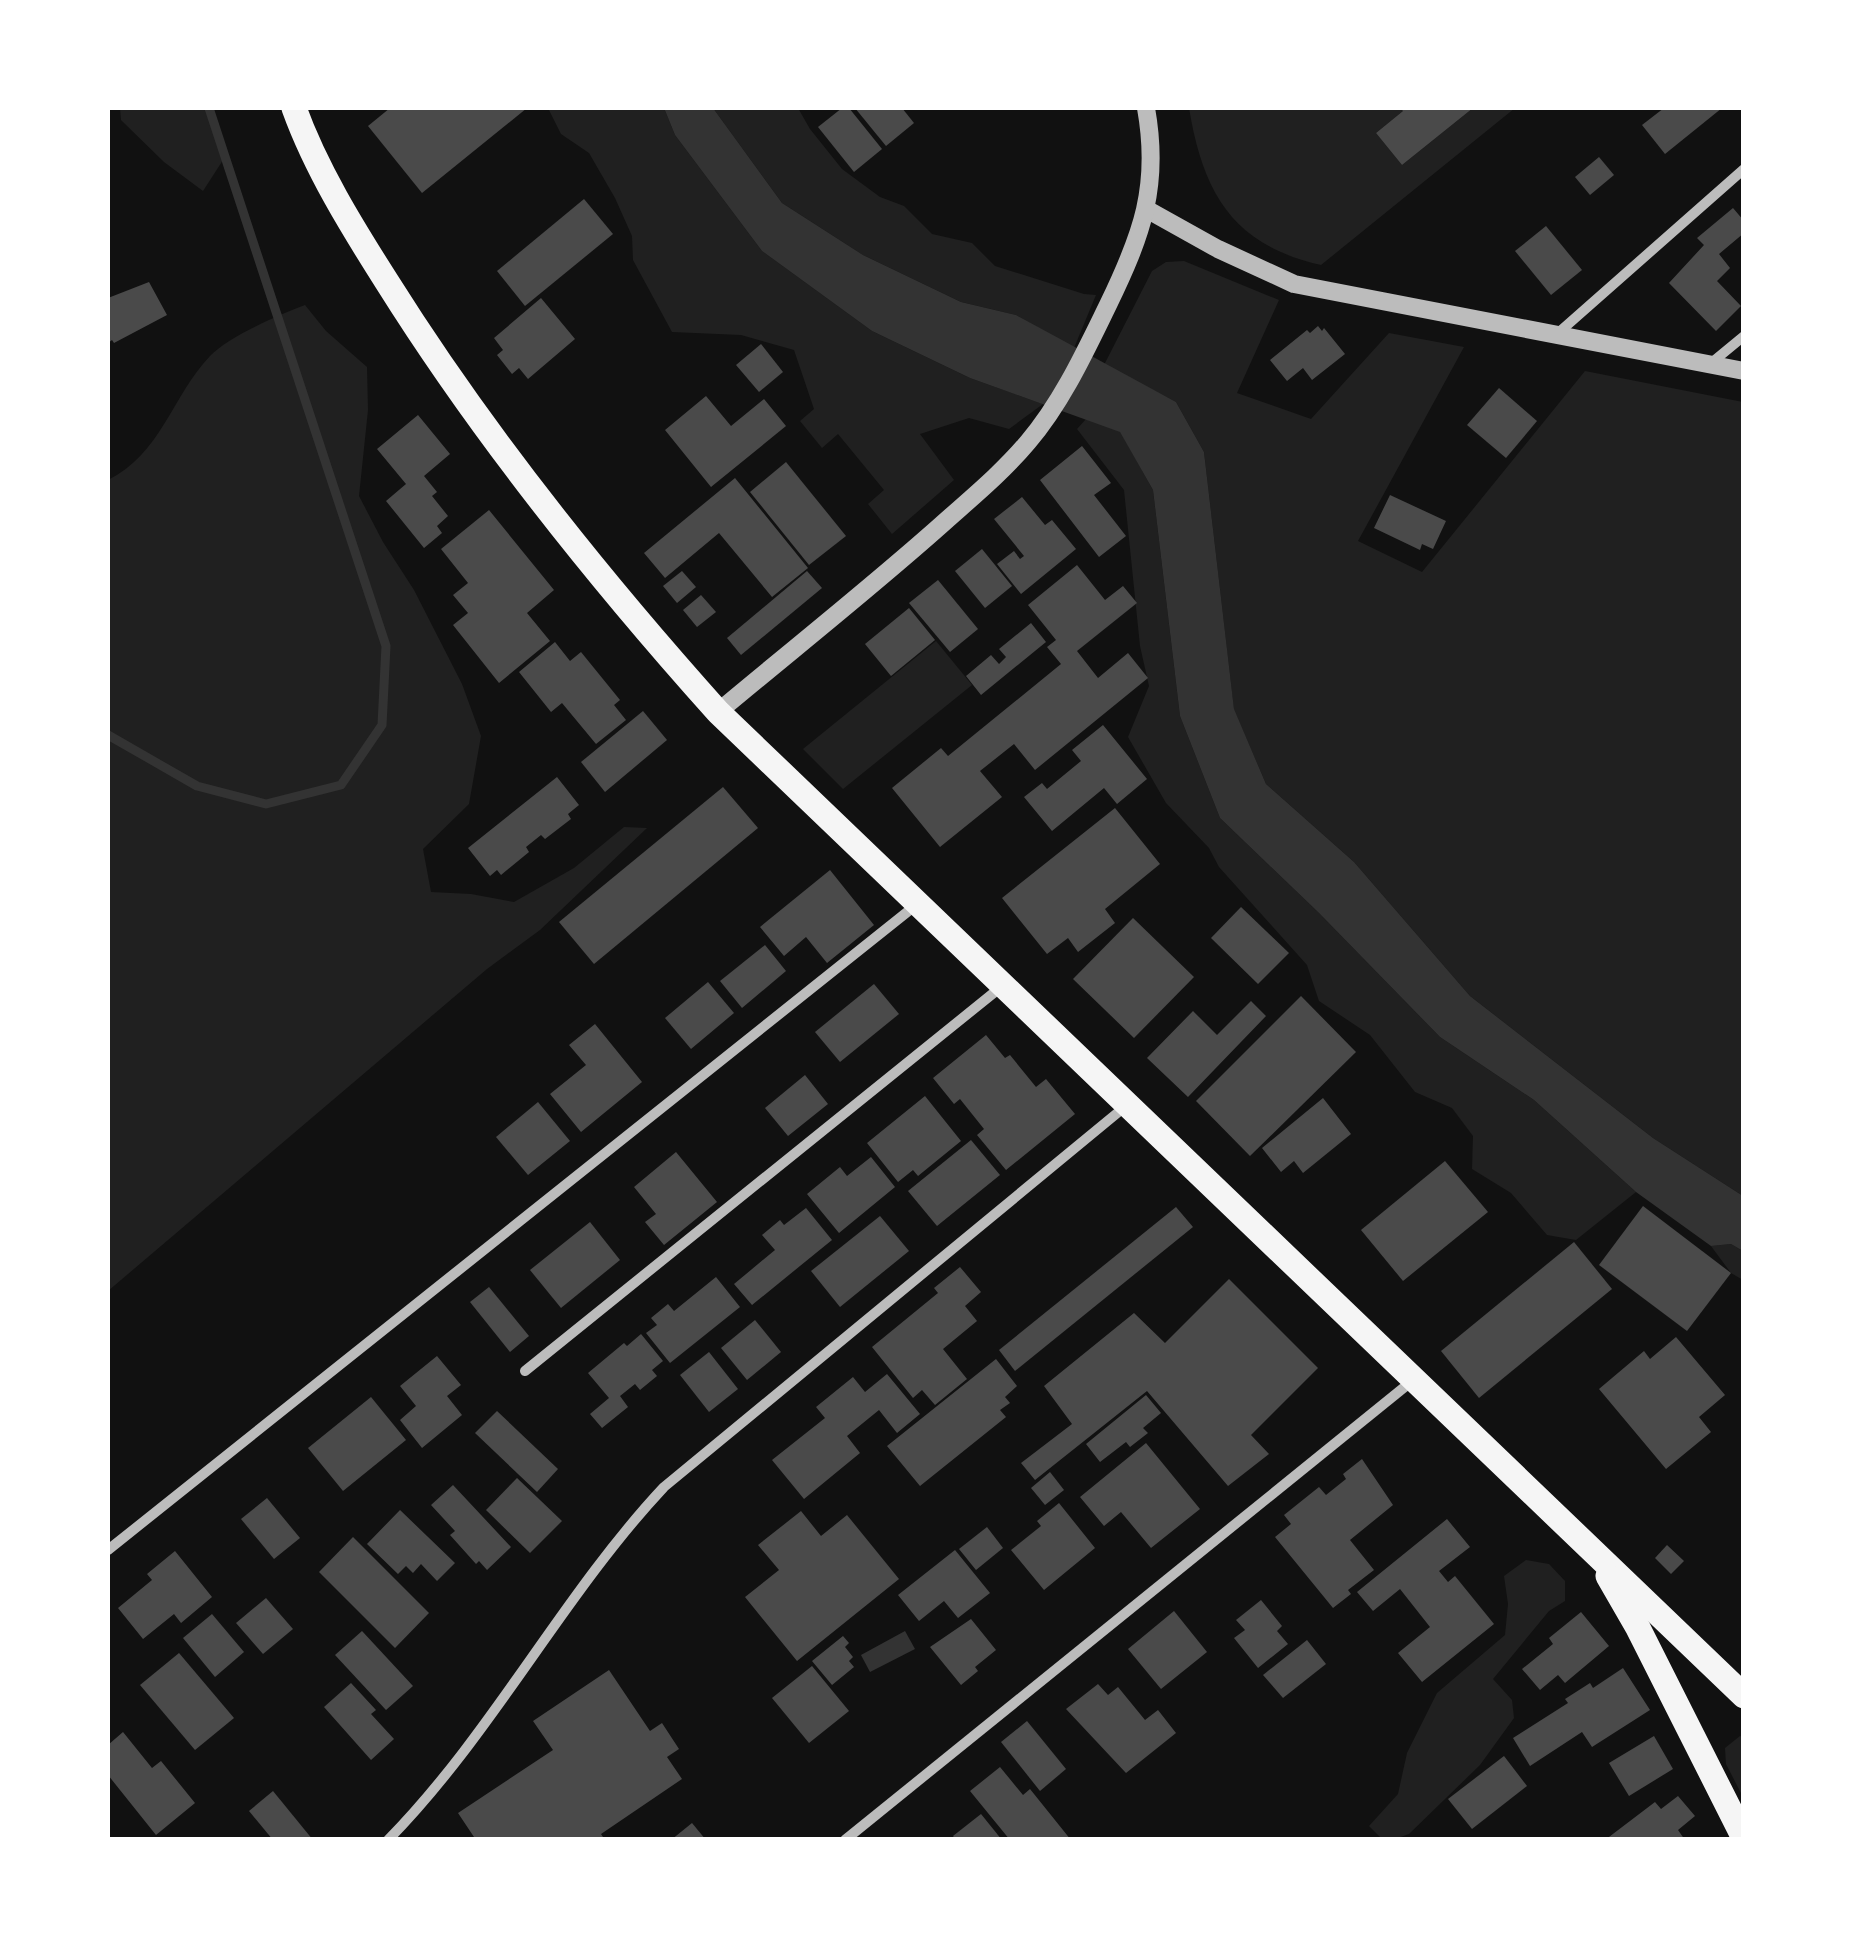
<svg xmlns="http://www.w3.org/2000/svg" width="1851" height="1947" font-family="Ubuntu,sans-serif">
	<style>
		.green { fill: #202020 }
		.water { fill: #333 }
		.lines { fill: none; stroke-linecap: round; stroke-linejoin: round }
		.stream { stroke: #333; stroke-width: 9 }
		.building { fill: #4a4a4a }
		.minor { stroke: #bcbcbc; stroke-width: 10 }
		.tertiary { stroke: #bcbcbc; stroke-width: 18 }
		.primary { stroke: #f5f5f5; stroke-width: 25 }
	</style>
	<rect width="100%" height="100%" fill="#111"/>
	<g class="green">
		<path d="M120,108H211L223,160L203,191L164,162L121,120Z"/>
		<path d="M548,108H664L675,135L762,251L872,331L970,378L1043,404L1009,429L969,418L920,434L954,480L892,534L868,504L884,490L838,434L822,448L800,421L814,409L794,350L741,335L672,332L633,260L632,236L615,198L589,153L561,134Z"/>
		<path d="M713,108H798L810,129L842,169L880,197L904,206L932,234L972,243L995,266L1084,294L1096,295L1074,348L1016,315L961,302L863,255L782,203Z"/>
		<path d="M1189,108H1400L1403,111L1376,133L1402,165L1473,108H1515L1321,265C1232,245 1203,192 1189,108Z"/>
		<path d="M1184,261L1279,300L1237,393L1311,419L1389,333L1464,347L1358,541L1422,572L1585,371L1743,402V1196L1653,1138L1470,996L1354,862L1266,784L1234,710L1204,452L1176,402L1104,365L1152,271L1166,262Z"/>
		<path d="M305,305L326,331L367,367L368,410L359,496L383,542L414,590L462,684L481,736L469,804L423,849L431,892L471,894L514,902L574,868L624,827L647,828L540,930L487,969L108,1291V480C161,454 172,396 210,356C229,336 279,315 305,305Z"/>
		<path d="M1086,419L1120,431L1153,490L1180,716L1220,818L1319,913L1440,1037L1534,1100L1636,1192L1576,1240L1547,1235L1511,1193L1472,1169L1473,1136L1452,1108L1415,1092L1370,1035L1319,1001L1307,965L1219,867L1209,848L1166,803L1128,737L1149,686L1140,646L1124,490L1077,429Z"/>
		<path d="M936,641L972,685L843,789L803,749Z"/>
		<path d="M1731,1244L1743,1251V1280L1731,1273L1711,1246Z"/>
		<path d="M1526,1560L1549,1564L1565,1581V1601L1549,1611L1493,1679L1512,1700L1514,1718L1480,1765L1409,1834L1395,1839H1382L1369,1826L1398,1794L1407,1753L1437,1693L1505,1635L1508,1604L1504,1576Z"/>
		<path d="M1740,1736L1743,1737V1797L1726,1764L1725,1748Z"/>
	</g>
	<g class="water">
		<path d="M664,108H713L782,203L863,255L961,302L1016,315L1176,402L1204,452L1234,709L1266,784L1354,862L1470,996L1653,1138L1743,1196V1251L1731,1244L1711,1246L1636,1192L1534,1100L1440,1037L1319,913L1220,818L1180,716L1153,490L1120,432L970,378L872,331L762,251L675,135Z"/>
		<path d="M905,1631L915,1649L870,1672L861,1655Z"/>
	</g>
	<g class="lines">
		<path class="stream" d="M108,735L197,786L266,804L341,785L382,725L386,646L209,108"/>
	</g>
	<g class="building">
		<path d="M390,108H527L422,193L368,126Z"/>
		<path d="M842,108H849L882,149L854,172L818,127Z"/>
		<path d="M855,108H902L914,123L886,146Z"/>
		<path d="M1400,108H1473L1402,165L1376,133L1403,111Z"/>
		<path d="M1664,108H1722L1665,154L1642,125Z"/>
		<path d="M1599,157L1614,175L1590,195L1575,177Z"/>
		<path d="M584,199L613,234L525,306L497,271Z"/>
		<path d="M1733,208L1744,221V233L1719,254L1730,268L1717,281L1741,306L1716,331L1669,283L1704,245L1697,238Z"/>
		<path d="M1546,226L1582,270L1551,295L1515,251Z"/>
		<path d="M149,282L167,315L114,343L112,340L108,343V298Z"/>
		<path d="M541,298L575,339L528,379L519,368L512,374L497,355L503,350L494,338Z"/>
		<path d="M1318,326L1322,331L1324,328L1345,354L1312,380L1303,368L1287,381L1270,360L1307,330L1310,333Z"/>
		<path d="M761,344L783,372L759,392L736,365Z"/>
		<path d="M1499,388L1537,421L1506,458L1467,425Z"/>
		<path d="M706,396L731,426L764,399L786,426L711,487L665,430Z"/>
		<path d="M418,415L450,454L424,476L437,492L432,496L448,516L437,526L442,533L424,548L386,501L406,484L377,449Z"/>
		<path d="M1082,446L1111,483L1094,495L1126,536L1099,557L1040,480Z"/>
		<path d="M786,462L846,536L809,565L750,492Z"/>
		<path d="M735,478L808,568L772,597L719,533L665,578L644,553Z"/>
		<path d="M1390,495L1446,521L1433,549L1422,544L1420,550L1374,528Z"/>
		<path d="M1022,497L1045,525L1052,520L1076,549L1021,594L997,564L1014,551L1020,559L1024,556L994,519Z"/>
		<path d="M489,510L554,590L527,613L550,641L499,683L453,625L468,613L453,595L468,583L441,549Z"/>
		<path d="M982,549L1012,586L985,608L955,571Z"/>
		<path d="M1077,565L1105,600L1123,586L1137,603L1077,651L1098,678L1128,653L1148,678L1035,770L1014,744L980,771L1002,797L940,847L892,788L941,748L948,756L1061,664L1047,647L1056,640L1028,605Z"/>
		<path d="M682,571L696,587L677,603L663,586Z"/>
		<path d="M807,571L822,588L741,655L727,638Z"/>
		<path d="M938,580L978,629L950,652L909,603Z"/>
		<path d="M701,595L716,612L697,627L683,610Z"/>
		<path d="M909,608L935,640L891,676L865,644Z"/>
		<path d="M1031,623L1046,642L981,695L966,676L991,655L999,664L1006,657L999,649Z"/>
		<path d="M555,642L570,661L581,652L620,700L614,705L626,720L596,744L562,703L551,712L519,672Z"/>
		<path d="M643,711L667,740L605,792L581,762Z"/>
		<path d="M1103,725L1147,779L1117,804L1104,788L1052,831L1024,797L1042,783L1047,789L1081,761L1072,750Z"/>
		<path d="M557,777L579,805L568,814L571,819L545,839L541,835L526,847L529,852L501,875L497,870L490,876L468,848Z"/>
		<path d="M723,787L758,828L594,964L559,922Z"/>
		<path d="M1115,808L1160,864L1105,909L1115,923L1078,952L1068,938L1047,954L1002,898Z"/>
		<path d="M830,870L874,925L827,963L806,937L784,956L760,927Z"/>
		<path d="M1241,907L1289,953L1258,984L1211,938Z"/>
		<path d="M1133,918L1194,977L1134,1038L1073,979Z"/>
		<path d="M765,945L786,971L742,1008L720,981Z"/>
		<path d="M708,982L734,1013L691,1049L665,1018Z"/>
		<path d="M874,984L899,1014L840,1062L815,1032Z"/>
		<path d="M1301,996L1356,1052L1250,1156L1196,1101Z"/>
		<path d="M1251,1001L1266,1016L1188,1097L1147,1058L1193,1011L1217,1035Z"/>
		<path d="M595,1024L642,1082L581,1132L550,1094L586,1065L569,1045Z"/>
		<path d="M986,1035L1005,1058L1010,1055L1036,1087L1046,1079L1075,1114L1006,1170L977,1135L984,1129L960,1099L954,1104L933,1078Z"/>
		<path d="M805,1075L828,1104L788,1136L765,1108Z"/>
		<path d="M925,1096L961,1141L918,1176L913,1170L898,1182L867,1143Z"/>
		<path d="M1323,1098L1351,1134L1303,1173L1294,1161L1281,1172L1262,1148Z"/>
		<path d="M538,1102L570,1141L528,1175L496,1137Z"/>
		<path d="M971,1140L1000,1175L937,1226L908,1191Z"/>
		<path d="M676,1152L717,1202L664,1245L645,1222L656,1214L634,1187Z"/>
		<path d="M871,1157L895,1187L839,1233L807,1194L840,1167L847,1176Z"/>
		<path d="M1445,1161L1488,1212L1403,1281L1361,1230Z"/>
		<path d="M1643,1206L1731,1273L1687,1331L1599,1265Z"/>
		<path d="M1176,1207L1193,1227L1015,1371L999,1350Z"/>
		<path d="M806,1208L832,1240L752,1305L734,1284L775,1250L762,1235L780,1220L784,1225Z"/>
		<path d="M880,1216L909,1251L840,1307L811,1271Z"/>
		<path d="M590,1222L620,1260L561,1308L530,1270Z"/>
		<path d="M1574,1242L1612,1289L1479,1398L1441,1351Z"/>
		<path d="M960,1267L981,1292L965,1306L977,1321L943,1349L967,1379L935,1405L922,1390L913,1398L872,1347L938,1293L934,1288Z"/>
		<path d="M716,1277L740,1307L670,1363L646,1333L657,1325L651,1318L668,1304L674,1311Z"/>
		<path d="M1229,1279L1318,1368L1251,1435L1269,1454L1228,1486L1147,1391L1035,1480L1021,1463L1072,1424L1044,1386L1134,1313L1165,1343Z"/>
		<path d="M489,1287L529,1336L510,1352L470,1302Z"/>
		<path d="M755,1320L781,1352L747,1380L721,1348Z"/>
		<path d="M641,1334L663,1361L652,1370L657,1376L640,1390L635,1384L620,1396L628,1407L602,1428L590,1414L609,1398L588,1373L624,1343L627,1346Z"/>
		<path d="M1676,1337L1725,1395L1699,1417L1711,1432L1666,1469L1599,1389L1644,1351L1650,1359Z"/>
		<path d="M709,1352L738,1389L709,1412L680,1375Z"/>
		<path d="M437,1356L461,1385L447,1396L462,1415L422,1448L400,1420L416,1406L400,1386Z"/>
		<path d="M996,1359L1017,1386L1005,1397L1010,1403L1000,1410L1006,1417L920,1486L887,1446Z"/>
		<path d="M887,1374L920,1414L897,1433L879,1410L847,1436L860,1453L804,1499L772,1460L825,1418L816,1407L853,1377L865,1392Z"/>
		<path d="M1146,1395L1161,1413L1143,1428L1148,1433L1130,1447L1126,1442L1100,1462L1086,1444Z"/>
		<path d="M371,1397L406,1440L343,1491L308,1448Z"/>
		<path d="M497,1411L558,1469L537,1492L475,1433Z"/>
		<path d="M1146,1443L1200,1509L1151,1548L1121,1512L1104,1526L1080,1497Z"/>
		<path d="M1362,1459L1393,1505L1350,1540L1374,1570L1348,1590L1351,1594L1333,1608L1275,1537L1291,1524L1284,1515L1319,1487L1326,1495L1346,1479L1343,1474Z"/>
		<path d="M1050,1472L1064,1490L1045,1505L1031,1488Z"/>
		<path d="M517,1478L562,1521L530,1553L486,1510Z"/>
		<path d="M453,1485L511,1547L487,1570L479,1561L476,1564L450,1535L455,1531L431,1505Z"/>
		<path d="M267,1498L300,1538L274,1559L241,1519Z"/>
		<path d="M1059,1503L1095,1548L1044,1590L1011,1550L1041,1526L1037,1521Z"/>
		<path d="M400,1510L455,1563L437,1581L421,1564L413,1573L406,1566L398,1574L367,1544Z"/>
		<path d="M801,1511L821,1536L847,1515L899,1579L797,1661L745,1597L779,1570L758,1545Z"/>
		<path d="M1447,1519L1470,1547L1439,1571L1448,1582L1455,1576L1494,1624L1422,1682L1398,1653L1430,1627L1400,1589L1373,1611L1357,1592Z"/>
		<path d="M987,1527L1003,1548L976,1570L959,1549Z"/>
		<path d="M353,1537L429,1613L395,1648L319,1572Z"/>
		<path d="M1667,1545L1684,1561L1671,1574L1655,1558Z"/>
		<path d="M955,1550L990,1593L958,1618L944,1601L919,1621L898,1595Z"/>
		<path d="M175,1551L212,1597L181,1623L174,1614L143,1639L118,1608L152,1580L147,1574Z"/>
		<path d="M266,1598L293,1629L263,1654L236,1623Z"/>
		<path d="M1261,1600L1282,1626L1277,1631L1288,1644L1258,1668L1234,1638L1245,1630L1236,1620Z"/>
		<path d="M1174,1611L1207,1652L1161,1689L1128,1649Z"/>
		<path d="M1581,1612L1609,1646L1565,1683L1558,1675L1540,1690L1522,1669L1553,1644L1549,1638Z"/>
		<path d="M212,1614L244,1652L215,1677L183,1638Z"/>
		<path d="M971,1619L996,1650L975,1667L978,1671L961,1685L930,1647Z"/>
		<path d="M362,1631L413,1686L386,1710L335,1655Z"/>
		<path d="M843,1636L849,1643L845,1647L853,1657L849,1661L854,1667L832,1685L812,1661Z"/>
		<path d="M1307,1640L1326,1664L1283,1698L1263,1675Z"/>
		<path d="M179,1653L234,1718L195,1750L140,1685Z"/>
		<path d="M812,1666L849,1711L809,1743L772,1698Z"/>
		<path d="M1623,1668L1650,1710L1592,1747L1582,1732L1530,1766L1513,1738L1568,1703L1565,1699L1590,1683L1593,1688Z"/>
		<path d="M609,1670L650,1731L662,1723L679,1749L667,1757L682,1779L601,1834L605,1840H476L458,1813L553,1750L533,1721Z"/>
		<path d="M351,1683L376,1710L371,1714L394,1739L371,1760L324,1707Z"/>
		<path d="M1098,1684L1108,1695L1118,1687L1145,1720L1158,1710L1176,1733L1126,1773L1066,1709Z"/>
		<path d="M1027,1721L1066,1769L1040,1791L1001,1742Z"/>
		<path d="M123,1732L152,1768L161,1761L195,1803L156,1835L108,1775V1745Z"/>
		<path d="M1654,1736L1673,1769L1629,1796L1609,1763Z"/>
		<path d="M1504,1756L1527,1786L1472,1829L1448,1799Z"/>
		<path d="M1000,1767L1023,1795L1030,1789L1071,1840H1010L970,1791Z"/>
		<path d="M273,1791L313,1840H273L249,1811Z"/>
		<path d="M1678,1796L1695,1816L1678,1830L1685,1840H1605L1655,1802L1661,1809Z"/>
		<path d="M981,1814L1002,1840H956L953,1836Z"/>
		<path d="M692,1823L706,1840H671Z"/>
	</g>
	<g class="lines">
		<g class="minor">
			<path d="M1557,334L1744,169"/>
			<path d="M1710,364L1744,336"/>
			<path d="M525,1371L1001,987"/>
			<path d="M108,1550L916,905"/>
			<path d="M388,1840C493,1733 562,1596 664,1487L1127,1105"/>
			<path d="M845,1840L1412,1381"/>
		</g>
		<g class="tertiary">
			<path d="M1148,210L1218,249L1294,284L1744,371"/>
			<path d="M718,712C792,650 868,590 940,526C970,499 1002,473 1028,442C1062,402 1085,352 1108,305C1142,235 1160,186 1146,108"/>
		</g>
		<g class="primary">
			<path d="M294,108C316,169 352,227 387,282C483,435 597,577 718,712L1744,1696"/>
			<path d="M1608,1576L1638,1628L1744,1838"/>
		</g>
	</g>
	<rect width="1851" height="1947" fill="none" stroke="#ffffff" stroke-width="220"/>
</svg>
